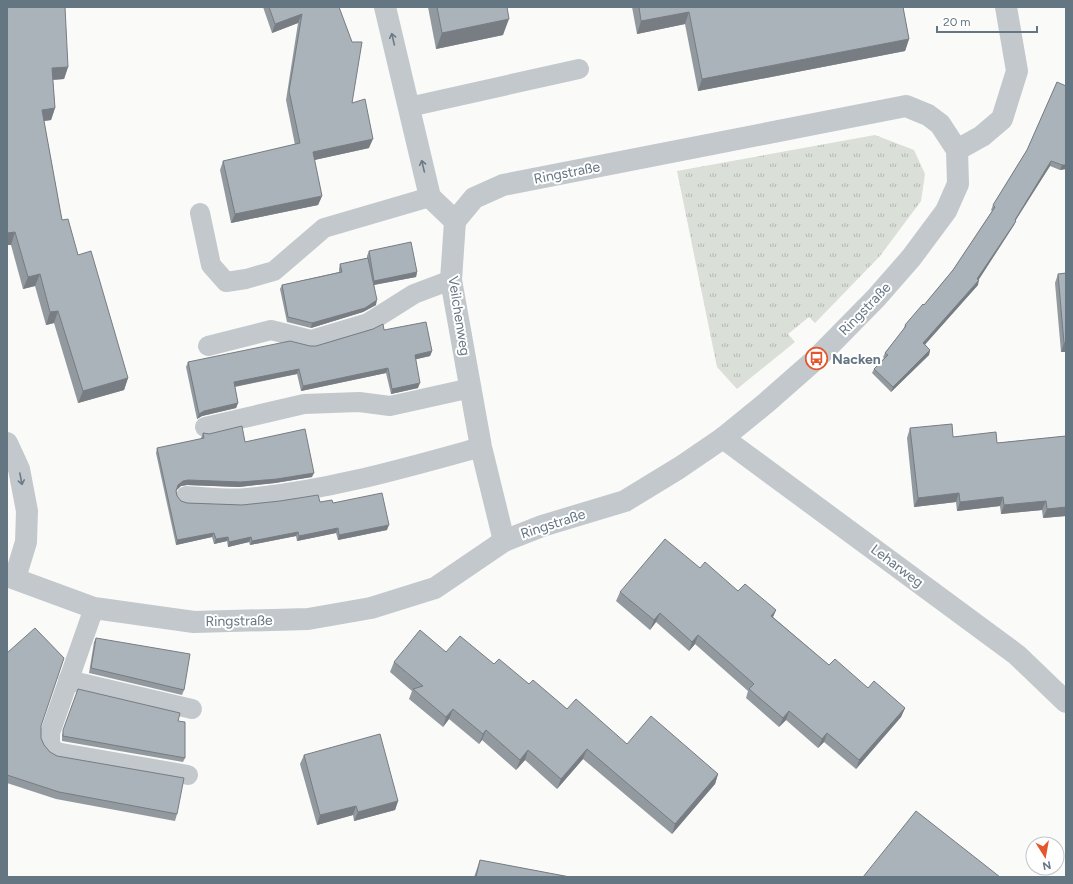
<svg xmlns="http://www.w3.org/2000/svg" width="1073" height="884" font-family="Figtree,sans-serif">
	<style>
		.grass { fill: url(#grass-tufts) }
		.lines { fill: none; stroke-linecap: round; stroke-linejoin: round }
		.lane { stroke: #c3c8cc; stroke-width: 20 }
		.street { stroke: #c3c8cc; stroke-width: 22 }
		.wall { fill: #929a9f }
		.shaded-wall { fill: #777d82 }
		.building { fill: #aab3b9; stroke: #777d82 }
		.oneway { stroke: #6a7a87 }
		.labels { text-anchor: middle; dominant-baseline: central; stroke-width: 4; stroke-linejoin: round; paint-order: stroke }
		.street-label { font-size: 14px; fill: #657683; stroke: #fff }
		.poi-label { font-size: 14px; font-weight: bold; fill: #657683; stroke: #fff; text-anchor: start }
	</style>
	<defs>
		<pattern id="grass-tufts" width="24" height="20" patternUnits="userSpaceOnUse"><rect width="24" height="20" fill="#dadfd7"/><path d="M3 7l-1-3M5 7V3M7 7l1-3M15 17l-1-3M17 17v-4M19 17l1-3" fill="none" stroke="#b4b9b4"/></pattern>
	</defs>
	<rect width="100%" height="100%" fill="#fafaf8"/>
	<path class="grass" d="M875,135L914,150L925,174L921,201L880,256L815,323L809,317L788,334L795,342L737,389L717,367L677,171Z"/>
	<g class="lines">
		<g class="lane">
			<path d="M409,107L579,69"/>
			<path d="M200,213L211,265L226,282L246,279L274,271L324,228L430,197"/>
			<path d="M208,346L271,330L311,340L368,323L414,294L451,280"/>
			<path d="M205,427L304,404L359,402L390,406L471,388"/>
			<path d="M186,496C206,497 227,500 247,498C326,491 405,468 481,447"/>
			<path d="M94,608L50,733V745L56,752L188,775"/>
			<path d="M68,680L192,709"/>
		</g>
		<g class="street">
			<path d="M385,7L430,197L455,221L451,280L481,447L504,541"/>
			<path d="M957,150L982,136L1002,119L1017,71L1006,7"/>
			<path d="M723,438L1017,655L1066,702"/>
			<path d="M7,443L19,469L27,511L26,542L15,578"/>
			<path d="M7,576L94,608L194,622L308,619L371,608L435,588L504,541L542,526L625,501L679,468L723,438L766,403L816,359L876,298L911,258L946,211L958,184L957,150L940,124L928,115L906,106L503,185L474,198L455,221"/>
		</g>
	</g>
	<g class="wall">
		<path d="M7,7L68,67L64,79L53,80L55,108L51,120L44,121L62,220L78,255L128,378L124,390L78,403L54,323L46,325L35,286L23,289L11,245H7Z"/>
		<path d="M263,7H339L352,103L369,148L314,160L322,196L318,205L231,223L220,170L223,161L295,145L286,100L298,23L272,33Z"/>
		<path d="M428,7H507L503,35L436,49Z"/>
		<path d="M632,7H903L909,39L905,51L698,91L685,24L637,34Z"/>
		<path d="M1057,82L1066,169L1060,170L1050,166L1016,220L1014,225L978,280V285L925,344L930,350L929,355L891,392L872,373L874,369L884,358L883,357L885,353L903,330L905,325L924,305L953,270L992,211L991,210L993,205L1027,150Z"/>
		<path d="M369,251L417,272L416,277L374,285L376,305L363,312L311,328L287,322L280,289L282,285L339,272V269L340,264L367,258V256Z"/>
		<path d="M1066,273V352H1061L1055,283L1058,274Z"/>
		<path d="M373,329L384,330L432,351L430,356L416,359L418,388L391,394L386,373L301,391L297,374L235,387L238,403L236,408L202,416L197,419L186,367L188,362L310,346H316Z"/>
		<path d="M910,428L953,437L997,443L1066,436V516L1043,518L1042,510L1001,514L1000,506L957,511L956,502L914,507L907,438Z"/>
		<path d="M203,433L245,442L312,477L275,483L239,487L187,485L181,486L176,491L177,496L181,501L187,503L242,505L320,502L333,503L387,530L338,540L336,533L297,541L296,536L250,545L249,542L228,547L227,541L214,544L212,537L176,545L156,453L157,448L201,439V438Z"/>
		<path d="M700,568L738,591L776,610L773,617L829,665L868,688L905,708L901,717L856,769L824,742L818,748L786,720L779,727L746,698L748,691L695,644L689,651L656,622L650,630L616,601L620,592Z"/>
		<path d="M96,638L184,690L182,695L89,673L94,642Z"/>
		<path d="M446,652L494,664L529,684L567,709L627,744L718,774L715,784L672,834L583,759L557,789L525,760L516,770L482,740L479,744L449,719L443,727L409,699L412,691L390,672L394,662Z"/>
		<path d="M7,653L41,726V738L44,745L50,752L57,756L177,814L175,821L56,799L7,783Z"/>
		<path d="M78,689L178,721L185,758L183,762L62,741V735Z"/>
		<path d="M304,755L398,801L395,810L354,821L353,815L317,825L300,764Z"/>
		<path d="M480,860L570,877H474Z"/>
	</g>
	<g class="shaded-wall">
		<path d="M689,12L685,24L637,34L641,21Z"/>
		<path d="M302,14L298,23L272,33L275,24Z"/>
		<path d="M509,19L503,35L436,49L442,33Z"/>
		<path d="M909,39L905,51L698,91L702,79Z"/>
		<path d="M68,67L64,79L48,80L52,68Z"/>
		<path d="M55,108L51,120L37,122L42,110Z"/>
		<path d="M373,139L369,148L310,161L313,152Z"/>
		<path d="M1051,161L1050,166L1013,224L1015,220Z"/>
		<path d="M1062,165H1066V169L1060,170Z"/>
		<path d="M322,196L318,205L231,223L235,214Z"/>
		<path d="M1016,221L1014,225L976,284L977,279Z"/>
		<path d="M15,232L11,245H7V233Z"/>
		<path d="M417,272L416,277L373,285L374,281Z"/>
		<path d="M40,274L35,286L23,289L28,277Z"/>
		<path d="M979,280L978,285L922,348L923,343Z"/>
		<path d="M377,300L376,305L363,312L311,328L312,323Z"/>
		<path d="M58,311L54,323L46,325L50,312Z"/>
		<path d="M1064,343H1066V352H1061Z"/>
		<path d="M930,350L929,355L891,392L893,387Z"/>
		<path d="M432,351L430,356L413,360L415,355Z"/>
		<path d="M388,368L386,373L301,391L303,386Z"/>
		<path d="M299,369L297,374L232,387L234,382Z"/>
		<path d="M128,378L124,390L78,403L83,391Z"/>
		<path d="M420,383L418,388L391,394L392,389Z"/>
		<path d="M238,403L236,408L202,416L197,419L199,414L204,411Z"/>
		<path d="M314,473L312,477L275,483L239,487L187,485L181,486L176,490L178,485L183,481L188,480Z"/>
		<path d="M959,493L956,502L914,507L918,498Z"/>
		<path d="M1003,497L1000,506L957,511L960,502Z"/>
		<path d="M1046,501L1042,510L1001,514L1004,505Z"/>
		<path d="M1066,507V516L1043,518L1047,509Z"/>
		<path d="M389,525L387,530L338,540L339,535Z"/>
		<path d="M338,528L336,533L297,541L299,536Z"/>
		<path d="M298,532L296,536L250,545L252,541Z"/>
		<path d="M214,533L212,537L176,545L177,540Z"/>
		<path d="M228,537L227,541L214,544L216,539Z"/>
		<path d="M251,537L249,542L228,547L229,542Z"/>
		<path d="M776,610L772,619L771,616Z"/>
		<path d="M660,613L656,622L650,630L654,620Z"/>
		<path d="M698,635L695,644L689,651L692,642Z"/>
		<path d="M905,708L901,717L856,769L859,760Z"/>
		<path d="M453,709L449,719L443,727L446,717Z"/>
		<path d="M789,711L786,720L779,727L783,718Z"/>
		<path d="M486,730L482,740L479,744L483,734Z"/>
		<path d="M827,733L824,742L818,748L822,739Z"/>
		<path d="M587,749L583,759L557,789L561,779Z"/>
		<path d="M528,750L525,760L516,770L520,760Z"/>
		<path d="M718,774L715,784L672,834L675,824Z"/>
		<path d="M398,801L395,810L354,821L358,812Z"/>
		<path d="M356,806L353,815L317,825L320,815Z"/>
	</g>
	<g class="building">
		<path d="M7,7H65L68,67L52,68L55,108L42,110L62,220L68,219L78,255L91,251L128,378L83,391L58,311L50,312L40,274L28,277L15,232L7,233Z"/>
		<path d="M269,7H339L352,42H362L352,103L365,99L373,139L313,152L322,196L235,214L223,161L300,143L289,91L302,14L275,24Z"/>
		<path d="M437,7H507L509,19L442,33Z"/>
		<path d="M639,7H903L909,39L702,79L689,12L641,21Z"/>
		<path d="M1057,82L1066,86V165H1062L1051,161L1015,220L1016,221L977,279L979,280L923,343L930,350L893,387L874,369L888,355L885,353L906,326L905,325L923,304L924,305L953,270L995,207L993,205L1027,150Z"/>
		<path d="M411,242L417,272L374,281L369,251Z"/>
		<path d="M368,258L377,300L365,308L312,323L288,317L282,285L342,272L340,264Z"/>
		<path d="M1066,273V343H1064L1058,274Z"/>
		<path d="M426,322L432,351L415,355L420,383L392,389L388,368L303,386L299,369L234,382L238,403L204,411L199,414L188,362L290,341L310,346H316L373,329L383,324L384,330Z"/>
		<path d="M952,424L953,437L996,432L997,443L1066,436V507L1047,509L1046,501L1004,505L1003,497L960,502L959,493L918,498L910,428Z"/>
		<path d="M242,426L245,442L305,429L314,473L277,479L241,482L188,480L183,481L178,485L176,491L177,496L181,501L187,503L242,505L280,501L318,495L320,502L332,500L333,503L382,493L389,525L339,535L338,528L299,536L298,532L252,541L251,537L229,542L228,537L216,539L214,533L177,540L157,448L204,438L203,433L209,434Z"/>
		<path d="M665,539L700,568L705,562L738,591L745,584L776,610L771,616L829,665L835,659L868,688L874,681L905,708L859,760L827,733L822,739L789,711L783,718L749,689L754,684L698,635L692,642L660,613L654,620L620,592Z"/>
		<path d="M35,628L64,658L41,726V738L44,745L50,752L57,756L184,778L177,814L59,792L7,775V653Z"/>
		<path d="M420,630L446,652L460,636L494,664L499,659L529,684L533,680L567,709L576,699L627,744L651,716L718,774L675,824L587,749L561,779L528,750L520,760L486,730L483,734L453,709L446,717L413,689L423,686L394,662Z"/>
		<path d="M96,638L190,654L184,690L91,668Z"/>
		<path d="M78,689L180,713L178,721L185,722V758L63,736V730Z"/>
		<path d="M380,734L398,801L358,812L356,806L320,815L304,755Z"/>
		<path d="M916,811L1000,877H863Z"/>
		<path d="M480,860L570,877H476Z"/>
	</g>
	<defs><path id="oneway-shaft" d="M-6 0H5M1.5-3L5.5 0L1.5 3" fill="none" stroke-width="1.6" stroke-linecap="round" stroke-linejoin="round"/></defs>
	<g class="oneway">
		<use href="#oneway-shaft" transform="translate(393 39) rotate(-103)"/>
		<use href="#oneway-shaft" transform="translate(423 166) rotate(-103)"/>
		<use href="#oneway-shaft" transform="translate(21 479) rotate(79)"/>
	</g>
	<defs>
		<symbol id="bus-ring" viewBox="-11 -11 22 22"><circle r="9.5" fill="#fff" stroke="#e4572e" stroke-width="1.5"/><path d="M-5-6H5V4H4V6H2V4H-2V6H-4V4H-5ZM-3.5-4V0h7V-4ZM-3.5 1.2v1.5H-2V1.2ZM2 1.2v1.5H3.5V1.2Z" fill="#e4572e"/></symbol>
	</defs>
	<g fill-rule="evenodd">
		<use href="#bus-ring" x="804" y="346" width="25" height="25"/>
	</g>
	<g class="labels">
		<g class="street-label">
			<text transform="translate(567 173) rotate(-11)">Ringstraße</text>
			<text transform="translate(865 309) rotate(-46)">Ringstraße</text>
			<text transform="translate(459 316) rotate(81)">Veilchenweg</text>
			<text transform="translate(553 524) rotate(-18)">Ringstraße</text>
			<text transform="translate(897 566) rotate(37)">Leharweg</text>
			<text transform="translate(239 621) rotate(-1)">Ringstraße</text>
		</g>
		<g class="poi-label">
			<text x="832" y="359">Nacken</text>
		</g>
	</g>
	<rect width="1073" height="884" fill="none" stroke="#657683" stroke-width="16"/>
	<g transform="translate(1045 856) rotate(169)"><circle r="19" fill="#ffffff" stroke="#c1c8cd"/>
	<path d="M0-3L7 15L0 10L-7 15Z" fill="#e4572e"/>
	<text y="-6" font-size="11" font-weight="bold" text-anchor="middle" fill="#657683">N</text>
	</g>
	<path d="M937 26v6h100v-6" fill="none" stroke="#657683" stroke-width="2"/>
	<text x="943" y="26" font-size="12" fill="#657683" stroke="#ffffff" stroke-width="3" paint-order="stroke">20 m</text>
</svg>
